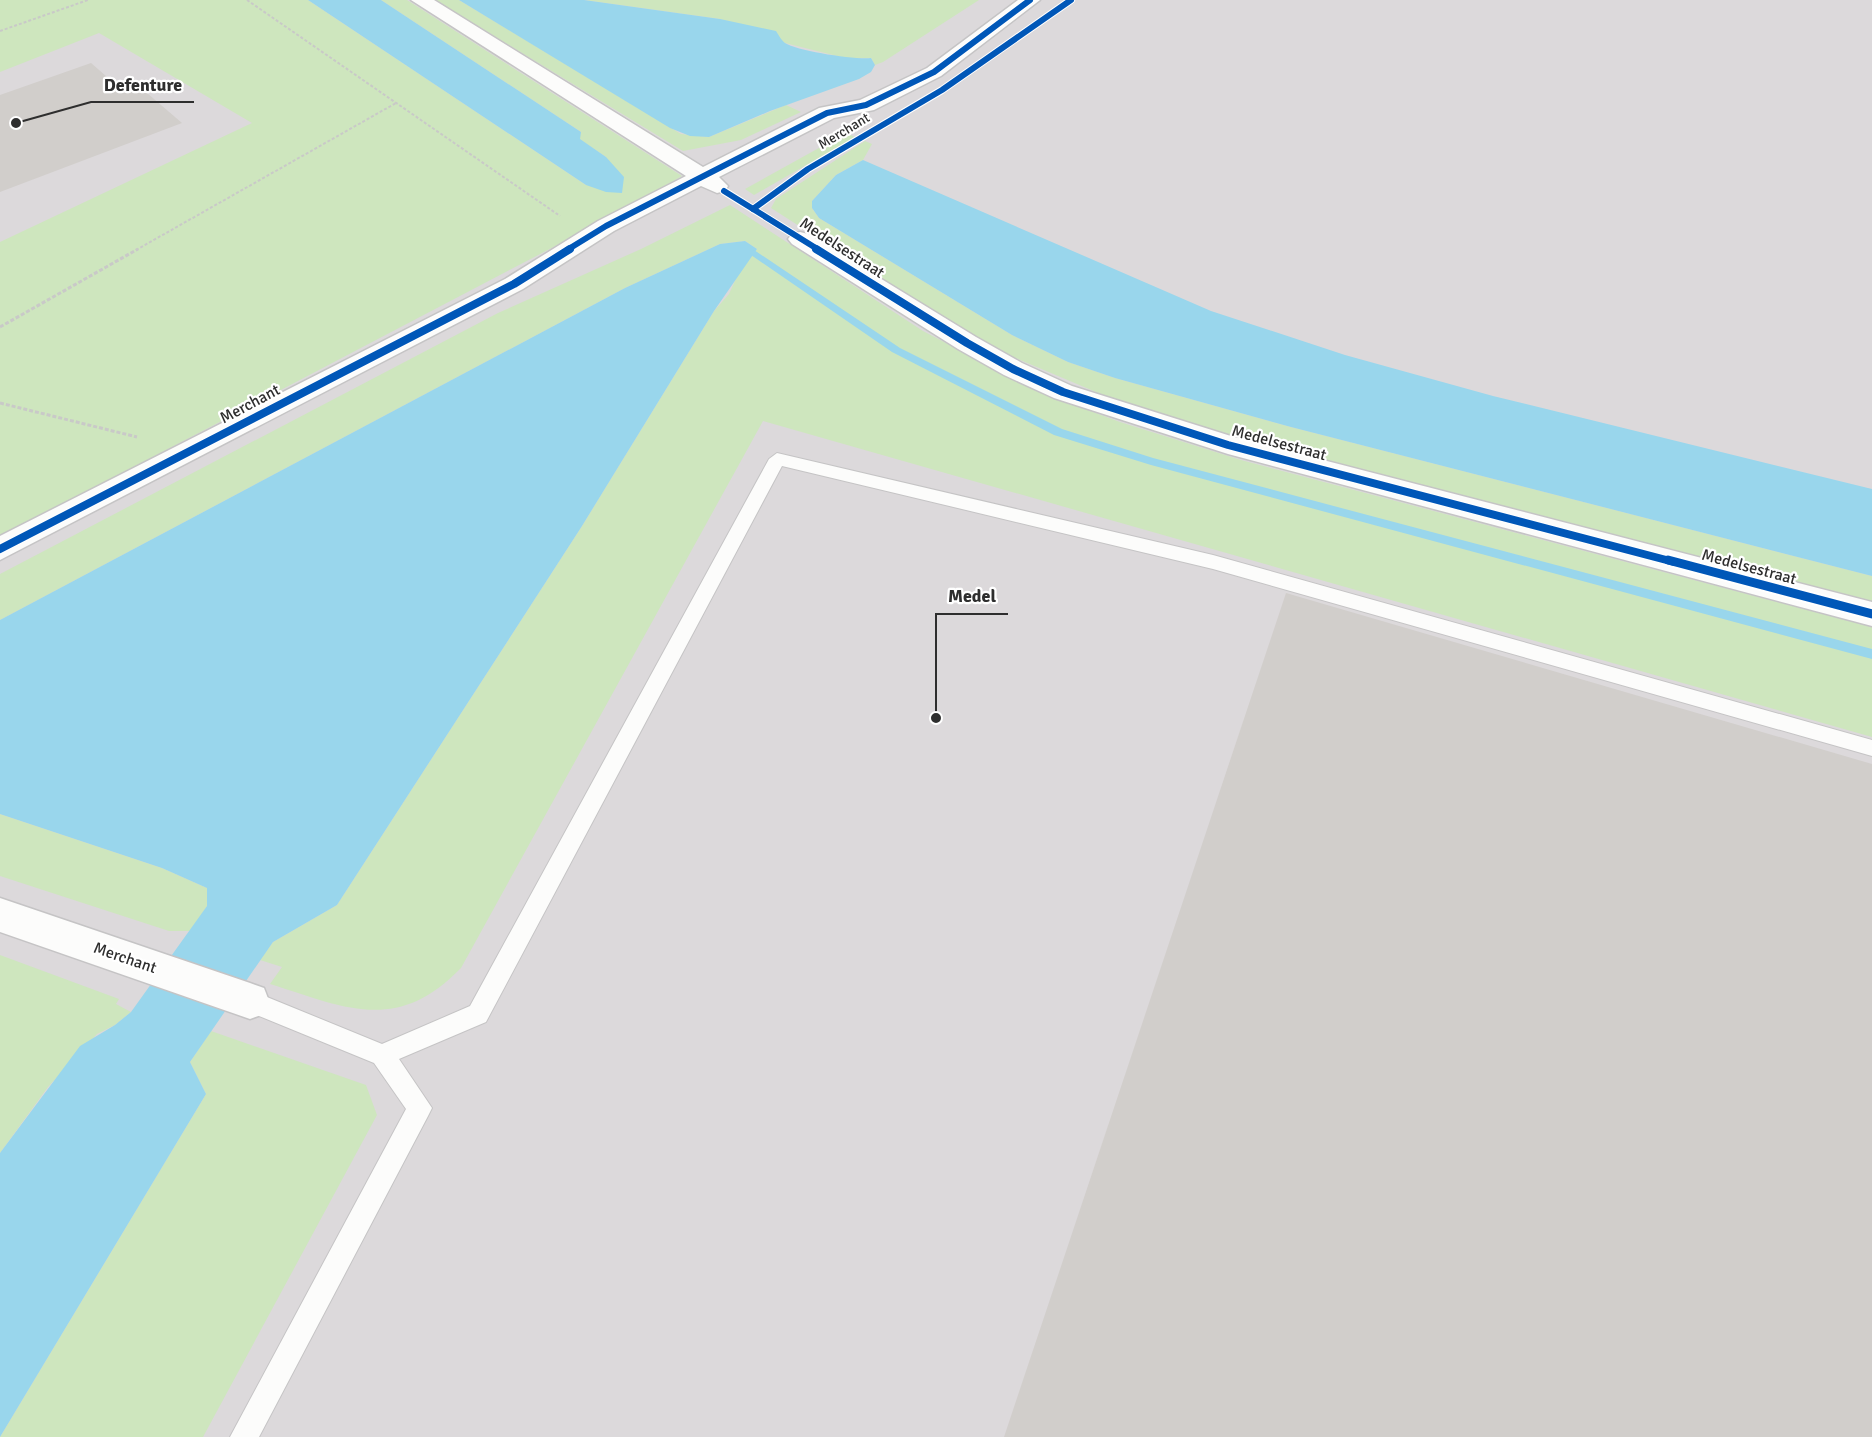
<svg xmlns="http://www.w3.org/2000/svg" width="1872" height="1437" font-family="Signika,sans-serif">
	<style>
		.industrial { fill: #dcd9db }
		.green { fill: #cee6be }
		.water { fill: #99d6ec }
		.lines { fill: none; stroke-linecap: round; stroke-linejoin: round }
		.stream { fill: #99d6ec; fill-rule: evenodd }
		.building { fill: #d1cecb }
		.service-casing { stroke: #c5c4c5; stroke-width: 2 }
		.minor-casing { stroke: #c5c4c5; stroke-width: 3 }
		.path-far1 { stroke: #c9c9c8; stroke-width: 2; stroke-dasharray: 3 2; stroke-linecap: butt }
		.path { stroke: #c9c9c8; stroke-width: 3; stroke-dasharray: 4 2; stroke-linecap: butt }
		.service { fill: #fcfcfb; fill-rule: evenodd }
		.minor { fill: #fcfcfb; fill-rule: evenodd }
		.cycleway-far2-casing { stroke: #fff; stroke-width: 8 }
		.cycleway-far1-casing { stroke: #fff; stroke-width: 10 }
		.cycleway-casing { stroke: #fff; stroke-width: 13 }
		.cycleway-far2 { stroke: #0057b8; stroke-width: 6 }
		.cycleway-far1 { stroke: #0057b8; stroke-width: 8 }
		.cycleway { stroke: #0057b8; stroke-width: 9 }
		.labels { text-anchor: middle; dominant-baseline: central; stroke-width: 4.5; stroke-linejoin: round; paint-order: stroke }
		.far-street-label { font-size: 14px; fill: #2e2e2e; stroke: #fff }
		.street-label { font-size: 16px; fill: #2e2e2e; stroke: #fff }
		.leader { fill: none; stroke: #2e2e2e; stroke-width: 2 }
		.callout-dot { fill: #2e2e2e; stroke: #fff; stroke-width: 2 }
		.callout-label { font-size: 18px; text-anchor: middle; font-weight: bold; fill: #2e2e2e; stroke: #fff; stroke-width: 4.5; stroke-linejoin: round; paint-order: stroke }
	</style>
	<rect width="100%" height="100%" fill="#ece8e4"/>
	<rect class="industrial" x="0" y="0" width="1872" height="1437"/>
	<g class="green">
		<path d="M0,0H308L586,185L606,157L579,139L581,132L381,0H407L682,176L628,208L0,537V242L252,123L99,33L0,72Z"/>
		<path d="M435,0H459L681,134L709,137L786,105L801,112L741,140L683,151Z"/>
		<path d="M584,0H979L883,62L875,65L871,58H845L785,43L720,19Z"/>
		<path d="M846,133L855,137L754,195L745,189Z"/>
		<path d="M865,141L872,144L863,160L836,175L812,201V208L819,218L1012,335L1068,362L1115,378L1291,427L1872,576V604L1214,431L1122,403L1013,357L954,325L771,208L776,199Z"/>
		<path d="M730,205L923,331L1042,393L1120,422L1241,460L1872,627V737L763,421L461,968C397,1034 346,1008 270,984L282,967L260,960L273,942L337,905L582,526L714,311L729,294L738,274L757,249L745,241L720,244L625,288L0,620V574L498,313L641,249Z"/>
		<path d="M0,814L162,868L207,888V906L191,931H169L0,876Z"/>
		<path d="M0,955L119,999L116,1004L131,1012L115,1025L97,1034L48,1087L0,1153Z"/>
		<path d="M211,1031L366,1085L377,1115L203,1437H0L206,1094L190,1062Z"/>
	</g>
	<g class="water">
		<path d="M308,0H381L581,132L580,139L606,157L624,177L622,193L606,192L586,185Z"/>
		<path d="M459,0H584L720,19L776,31C778,34 781,40 785,43C797,51 856,60 871,58L875,65L871,72L859,79L770,111L709,137L690,136L670,128Z"/>
		<path d="M863,160L1211,311L1345,355L1493,396L1872,489V576L1291,427L1115,378L1068,362L1012,335L819,218L812,208V201L836,175Z"/>
		<path d="M745,241L757,249L714,311L582,526L337,905L273,942L190,1062L206,1094L0,1437V1153L80,1046L115,1025L131,1012L207,906V888L162,868L0,814V620L625,288L720,244Z"/>
	</g>
	<g class="lines">
		<path class="stream" d="M754,250L900,348L1062,429L1153,458L1872,649V659L1151,465L1054,435L892,352L751,255V251Z"/>
	</g>
	<g class="building">
		<path d="M91,63L114,83L134,84L140,87L182,123L0,192V95Z"/>
		<path d="M1286,593L1872,764V1437H1004Z"/>
	</g>
	<g class="lines">
		<defs>
			<path id="service" d="M777,453L1213,555L1872,740V756L1213,569L782,466L486,1022L399,1059L432,1108L428,1116L259,1437H230L406,1109L374,1063L242,1009L239,1001L242,993L250,990L382,1044L470,1006L769,459Z"/>
			<g id="minor">
				<path d="M411,0H434L703,167L819,108L860,100L927,68L1018,0H1040L941,76L874,110L834,118L719,177L728,186L725,191L717,193L701,186L614,231L523,289L0,560V536L505,279L598,221L686,176Z"/>
				<path d="M800,232L808,234L976,337L1022,363L1072,386L1234,437L1872,602V626L1228,454L1054,398L1004,375L958,349L792,244L788,239L792,234Z"/>
				<path d="M0,898L250,983L264,988L269,1001L264,1014L250,1019L0,932Z"/>
			</g>
		</defs>
		<use href="#service" class="service-casing"/>
		<use href="#minor" class="minor-casing"/>
		<g class="path-far1">
			<path d="M247,0L560,216"/>
			<path d="M0,31L88,0"/>
			<path d="M136,250L396,103"/>
		</g>
		<g class="path">
			<path d="M0,327L138,249"/>
			<path d="M0,403L137,437"/>
		</g>
		<use href="#service" class="service"/>
		<use href="#minor" class="minor"/>
		<defs>
			<g id="cycleway-far2">
				<path d="M724,191L819,250"/>
				<path d="M753,209L808,169L942,90L1071,0"/>
				<path d="M567,250L606,226L827,113L866,105L934,72L1030,0"/>
			</g>
			<g id="cycleway-far1">
				<path d="M816,249L967,343L1013,369L1063,392L1228,445L1674,562"/>
				<path d="M0,549L514,284L570,249"/>
			</g>
			<path id="cycleway" d="M1668,560L1872,614"/>
		</defs>
		<use href="#cycleway-far2" class="cycleway-far2-casing"/>
		<use href="#cycleway-far1" class="cycleway-far1-casing"/>
		<use href="#cycleway" class="cycleway-casing"/>
		<use href="#cycleway-far2" class="cycleway-far2"/>
		<use href="#cycleway-far1" class="cycleway-far1"/>
		<use href="#cycleway" class="cycleway"/>
	</g>
	<g class="labels">
		<g class="far-street-label">
			<text transform="translate(844 131) rotate(-31)">Merchant</text>
		</g>
		<g class="street-label">
			<text transform="translate(842 248) rotate(33)">Medelsestraat</text>
			<text transform="translate(250 404) rotate(-28)">Merchant</text>
			<text transform="translate(1279 443) rotate(15)">Medelsestraat</text>
			<text transform="translate(1749 567) rotate(15)">Medelsestraat</text>
			<text transform="translate(125 958) rotate(19)">Merchant</text>
		</g>
	</g>
	<path class="leader" d="M16 123L91 102H194M936 718L936 614H1008"/>
	<g class="callout-dot">
		<circle cx="16" cy="123" r="6"/>
		<circle cx="936" cy="718" r="6"/>
	</g>
	<g class="callout-label">
		<text x="143" y="91">Defenture</text>
		<text x="972" y="602">Medel</text>
	</g>
</svg>
